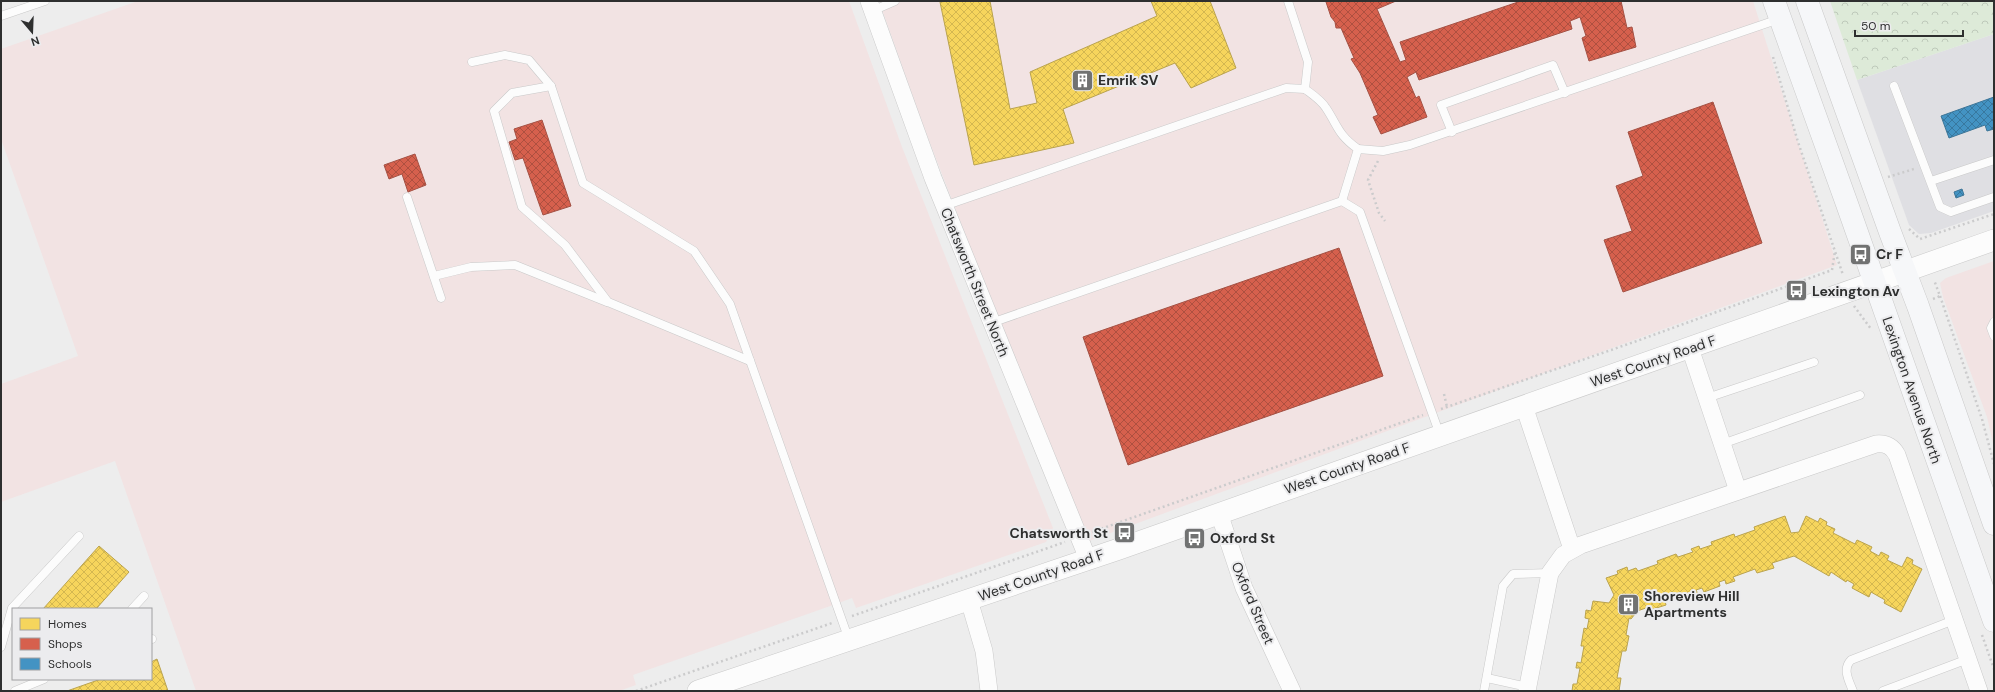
<svg xmlns="http://www.w3.org/2000/svg" width="1995" height="692" font-family="'DM Sans',sans-serif">
	<style>
		.commercial { fill: #f2e3e3 }
		.built { fill: #dfdfe3 }
		.forest { fill: url(#forest-crowns) }
		.homes { fill: url(#homes-cross-hatch); stroke: #baa34e }
		.shops { fill: url(#shops-cross-hatch); stroke: #a45144 }
		.schools { fill: url(#schools-cross-hatch); stroke: #3d7597 }
		.lines { fill: none; stroke-linecap: round; stroke-linejoin: round }
		.service-casing { stroke: #c9c9c9; stroke-width: 9 }
		.minor-casing { stroke: #c9c9c9; stroke-width: 18 }
		.tertiary-casing { stroke: #c9c9c9; stroke-width: 22 }
		.secondary-casing { stroke: #c9c9c9; stroke-width: 23 }
		.path { stroke: #cbcbcc; stroke-width: 2.5; stroke-dasharray: 2 3; stroke-linecap: butt }
		.service { stroke: #fcfcfc; stroke-width: 8 }
		.minor { stroke: #fcfcfc; stroke-width: 17 }
		.tertiary { stroke: #fcfcfc; stroke-width: 21 }
		.secondary { stroke: #f6f7f9; stroke-width: 22 }
		.labels { text-anchor: middle; dominant-baseline: central; stroke-width: 4; stroke-linejoin: round; paint-order: stroke }
		.poi-label { font-size: 14px; font-weight: bold; fill: #2e2f2f; stroke: #ececee; text-anchor: start }
		.street-label { font-size: 14px; fill: #2e2f2f; stroke: #ececee }
	</style>
	<defs>
		<pattern id="forest-crowns" width="20" height="18" patternUnits="userSpaceOnUse"><rect width="20" height="18" fill="#ddead8"/><path d="M2 6a3 3 0 1 1 6 0M12 15a3 3 0 1 1 6 0" fill="none" stroke="#bec9ba"/></pattern>
		<pattern id="homes-cross-hatch" width="8" height="8" patternUnits="userSpaceOnUse"><rect width="8" height="8" fill="#f6d55c"/><path d="M0 0l8 8M0 8l8-8" fill="none" stroke="#d3b750"/></pattern>
		<pattern id="shops-cross-hatch" width="8" height="8" patternUnits="userSpaceOnUse"><rect width="8" height="8" fill="#d6604d"/><path d="M0 0l8 8M0 8l8-8" fill="none" stroke="#ae5040"/></pattern>
		<pattern id="schools-cross-hatch" width="8" height="8" patternUnits="userSpaceOnUse"><rect width="8" height="8" fill="#4393c3"/><path d="M0 0l8 8M0 8l8-8" fill="none" stroke="#38789f"/></pattern>
	</defs>
	<rect width="100%" height="100%" fill="#ededed"/>
	<g class="commercial">
		<path d="M138,1H849L902,147L1053,528L1046,542L856,608L852,598L836,604L633,675L636,685L619,691H196L115,461L1,502V384L78,356L1,139V49Z"/>
		<path d="M879,1H1753L1837,265L1089,541L974,257L923,125Z"/>
		<path d="M1994,261V448L1987,417L1943,297L1940,283L1946,278Z"/>
	</g>
	<path class="built" d="M1994,34V211L1931,233L1919,234L1909,225L1857,80Z"/>
	<path class="forest" d="M1830,1H1994V34L1857,80Z"/>
	<g class="homes">
		<path d="M948,1H990L1010,109L1037,103L1030,72L1157,16L1151,1H1210L1236,68L1191,88L1175,63L1063,109L1074,143L974,165L940,2Z"/>
		<path d="M1785,516L1791,533L1799,532L1806,516L1818,522L1820,518L1827,522L1826,525L1835,529L1833,533L1855,544L1857,540L1872,547L1870,551L1879,556L1881,552L1889,556L1887,560L1902,567L1907,557L1913,560L1912,564L1922,569L1901,612L1884,603L1885,600L1871,592L1869,597L1852,588L1854,584L1847,580L1846,582L1831,572L1829,576L1794,556L1772,563L1774,568L1757,573L1755,569L1733,577L1735,581L1726,584L1725,580L1719,582L1720,586L1704,592L1702,588L1696,590L1698,594L1689,597L1688,593L1665,601L1666,605L1650,610L1649,607L1634,612L1635,614L1631,619L1629,618L1626,635L1629,636L1626,651H1622L1617,678H1621L1619,691H1572L1573,684H1577L1580,668H1576L1577,662L1581,663L1584,646H1581L1584,628L1587,629L1589,619L1585,618L1586,610L1591,611L1593,601L1609,603L1614,595L1606,578L1618,574L1617,571L1627,567L1628,571L1636,568L1638,571L1658,564L1657,561L1676,554L1678,557L1693,552L1691,549L1699,546L1700,549L1712,545L1711,542L1734,534L1735,537L1755,530L1754,527Z"/>
		<path d="M99,546L129,572L96,609H43Z"/>
		<path d="M157,659L168,691H67L101,679H151V662Z"/>
	</g>
	<g class="shops">
		<path d="M1331,1H1396L1377,9L1400,62L1406,60L1400,42L1521,1H1569V3L1576,1H1621L1627,28L1632,27L1636,47L1589,61L1582,38L1586,36L1580,17L1570,21L1572,29L1419,80L1416,72L1407,77L1416,98L1419,96L1427,117L1381,134L1373,117L1378,115L1360,73L1351,59L1354,58L1341,28H1336L1335,22L1331,17L1326,2Z"/>
		<path d="M1713,102L1762,243L1623,292L1604,240L1632,231L1616,186L1643,176L1628,132Z"/>
		<path d="M542,120L571,206L543,215L523,158L515,160L509,142L517,139L514,129Z"/>
		<path d="M415,154L426,185L408,192L402,174L389,179L384,165Z"/>
		<path d="M1339,248L1383,376L1128,465L1083,337Z"/>
	</g>
	<g class="schools">
		<path d="M1994,97V129L1987,131L1985,125L1949,138L1941,116Z"/>
		<path d="M1962,189L1964,195L1956,198L1954,192Z"/>
	</g>
	<g class="lines">
		<defs>
			<g id="service">
				<path d="M872,11L895,1"/>
				<path d="M1,16L45,1"/>
				<path d="M472,62L505,55L529,60L551,86L583,183L694,251L730,304L849,640"/>
				<path d="M551,86L512,93L494,111L522,207L565,245L608,302L750,361"/>
				<path d="M1894,86L1940,207L1951,212L1994,197"/>
				<path d="M1452,132L1441,105L1553,65L1565,93"/>
				<path d="M1358,149L1383,151L1410,145L1779,19"/>
				<path d="M1931,181L1994,160"/>
				<path d="M407,197L441,298"/>
				<path d="M1342,201L1360,212L1440,435"/>
				<path d="M944,206L1286,88L1305,89"/>
				<path d="M434,276L471,267L515,265L607,302"/>
				<path d="M1994,322L1991,328L1994,336"/>
				<path d="M991,323L1342,201L1358,149C1338,135 1338,126 1326,108C1321,100 1313,95 1305,89L1308,62L1288,1"/>
				<path d="M1707,398L1814,362"/>
				<path d="M1722,444L1860,395"/>
				<path d="M132,609L144,596"/>
				<path d="M151,639H152"/>
				<path d="M1,647L12,608L79,536"/>
				<path d="M1487,678L1528,687"/>
				<path d="M15,691L44,679"/>
				<path d="M1484,691L1503,586L1513,574L1550,573"/>
				<path d="M1853,691C1849,681 1842,669 1851,660L1954,620"/>
				<path d="M1883,691L1968,659"/>
			</g>
			<g id="minor">
				<path d="M869,1L933,178L1088,559"/>
				<path d="M1690,348L1738,491"/>
				<path d="M1524,406L1572,549"/>
				<path d="M1219,513L1244,588L1292,691"/>
				<path d="M969,600L984,651L989,691"/>
				<path d="M1527,691L1550,573L1563,555L1581,545L1876,444C1886,443 1892,446 1897,455L1979,691"/>
			</g>
			<path id="tertiary" d="M698,691L1119,549L1994,240"/>
			<g id="secondary">
				<path d="M1774,1L1847,204L1994,621"/>
				<path d="M1807,1L1890,232L1918,306L1994,524"/>
			</g>
		</defs>
		<use href="#service" class="service-casing"/>
		<use href="#minor" class="minor-casing"/>
		<use href="#tertiary" class="tertiary-casing"/>
		<use href="#secondary" class="secondary-casing"/>
		<g class="path">
			<path d="M1773,57L1798,142L1843,275"/>
			<path d="M1378,161L1368,180L1379,213L1385,221"/>
			<path d="M1888,177L1914,169"/>
			<path d="M1909,229L1920,239L1994,214"/>
			<path d="M1940,296L1982,419L1994,464"/>
			<path d="M1933,299L1940,296L1934,280"/>
			<path d="M1854,306L1871,329"/>
			<path d="M1444,394L1447,407"/>
			<path d="M1441,409L1634,342L1832,270L1835,251"/>
			<path d="M1092,532L1423,415"/>
			<path d="M852,616L1065,542"/>
			<path d="M1982,635L1994,669"/>
			<path d="M636,691L832,623"/>
		</g>
		<use href="#service" class="service"/>
		<use href="#minor" class="minor"/>
		<use href="#tertiary" class="tertiary"/>
		<use href="#secondary" class="secondary"/>
	</g>
	<defs>
		<symbol id="building-square" viewBox="-11 -11 22 22"><rect x="-9" y="-9" width="18" height="18" rx="4" fill="#717272" stroke="#ececee"/><path d="M-4-6H4V6H1V3H-1V6H-4ZM-2.5-4.3h1.7v1.8h-1.7ZM.8-4.3h1.7v1.8H.8ZM-2.5-1h1.7V.8h-1.7ZM.8-1h1.7V.8H.8Z" fill="#fff"/></symbol>
		<symbol id="bus-square" viewBox="-11 -11 22 22"><rect x="-9" y="-9" width="18" height="18" rx="4" fill="#717272" stroke="#ececee"/><path d="M-5-6H5V4H4V6H2V4H-2V6H-4V4H-5ZM-3.5-4V0h7V-4ZM-3.5 1.2v1.5H-2V1.2ZM2 1.2v1.5H3.5V1.2Z" fill="#fff"/></symbol>
	</defs>
	<g fill-rule="evenodd">
		<use href="#building-square" x="1070" y="68" width="25" height="25"/>
		<use href="#bus-square" x="1848" y="242" width="25" height="25"/>
		<use href="#bus-square" x="1784" y="278" width="25" height="25"/>
		<use href="#bus-square" x="1112" y="520" width="25" height="25"/>
		<use href="#bus-square" x="1182" y="526" width="25" height="25"/>
		<use href="#building-square" x="1616" y="592" width="25" height="25"/>
	</g>
	<g class="labels">
		<g class="poi-label">
			<text x="1098" y="80">Emrik SV</text>
			<text x="1876" y="254">Cr F</text>
			<text x="1812" y="291">Lexington Av</text>
			<text x="1108" y="533" text-anchor="end">Chatsworth St</text>
			<text x="1210" y="538">Oxford St</text>
			<text x="1644" y="596">Shoreview Hill<tspan x="1644" dy="16">Apartments</tspan></text>
		</g>
		<g class="street-label">
			<text transform="translate(975 282) rotate(68)">Chatsworth Street North</text>
			<text transform="translate(1653 361) rotate(-19)">West County Road F</text>
			<text transform="translate(1912 390) rotate(71)">Lexington Avenue North</text>
			<text transform="translate(1347 468) rotate(-19)">West County Road F</text>
			<text transform="translate(1041 575) rotate(-19)">West County Road F</text>
			<text transform="translate(1253 603) rotate(67)">Oxford Street</text>
		</g>
	</g>
	<rect width="1995" height="692" fill="none" stroke="#2e2f2f" stroke-width="4"/>
	<rect x="12" y="608" width="140" height="72" fill="#ececee" stroke="#a0a0a2"/>
	<rect x="20" y="618" width="20" height="12" fill="#f6d55c" stroke="#a0a0a2"/>
	<text x="48" y="628" font-size="12" fill="#2e2f2f">Homes</text>
	<rect x="20" y="638" width="20" height="12" fill="#d6604d" stroke="#a0a0a2"/>
	<text x="48" y="648" font-size="12" fill="#2e2f2f">Shops</text>
	<rect x="20" y="658" width="20" height="12" fill="#4393c3" stroke="#a0a0a2"/>
	<text x="48" y="668" font-size="12" fill="#2e2f2f">Schools</text>
	<g transform="translate(32 32) rotate(161)" stroke="#ececee" stroke-width="3" paint-order="stroke">
	<path d="M0-3L7 15L0 10L-7 15Z" fill="#2e2f2f"/>
	<text y="-6" font-size="11" font-weight="bold" text-anchor="middle" fill="#2e2f2f">N</text>
	</g>
	<path d="M1855 30v6h108v-6" fill="none" stroke="#2e2f2f" stroke-width="2"/>
	<text x="1861" y="30" font-size="12" fill="#2e2f2f" stroke="#ececee" stroke-width="3" paint-order="stroke">50 m</text>
</svg>
